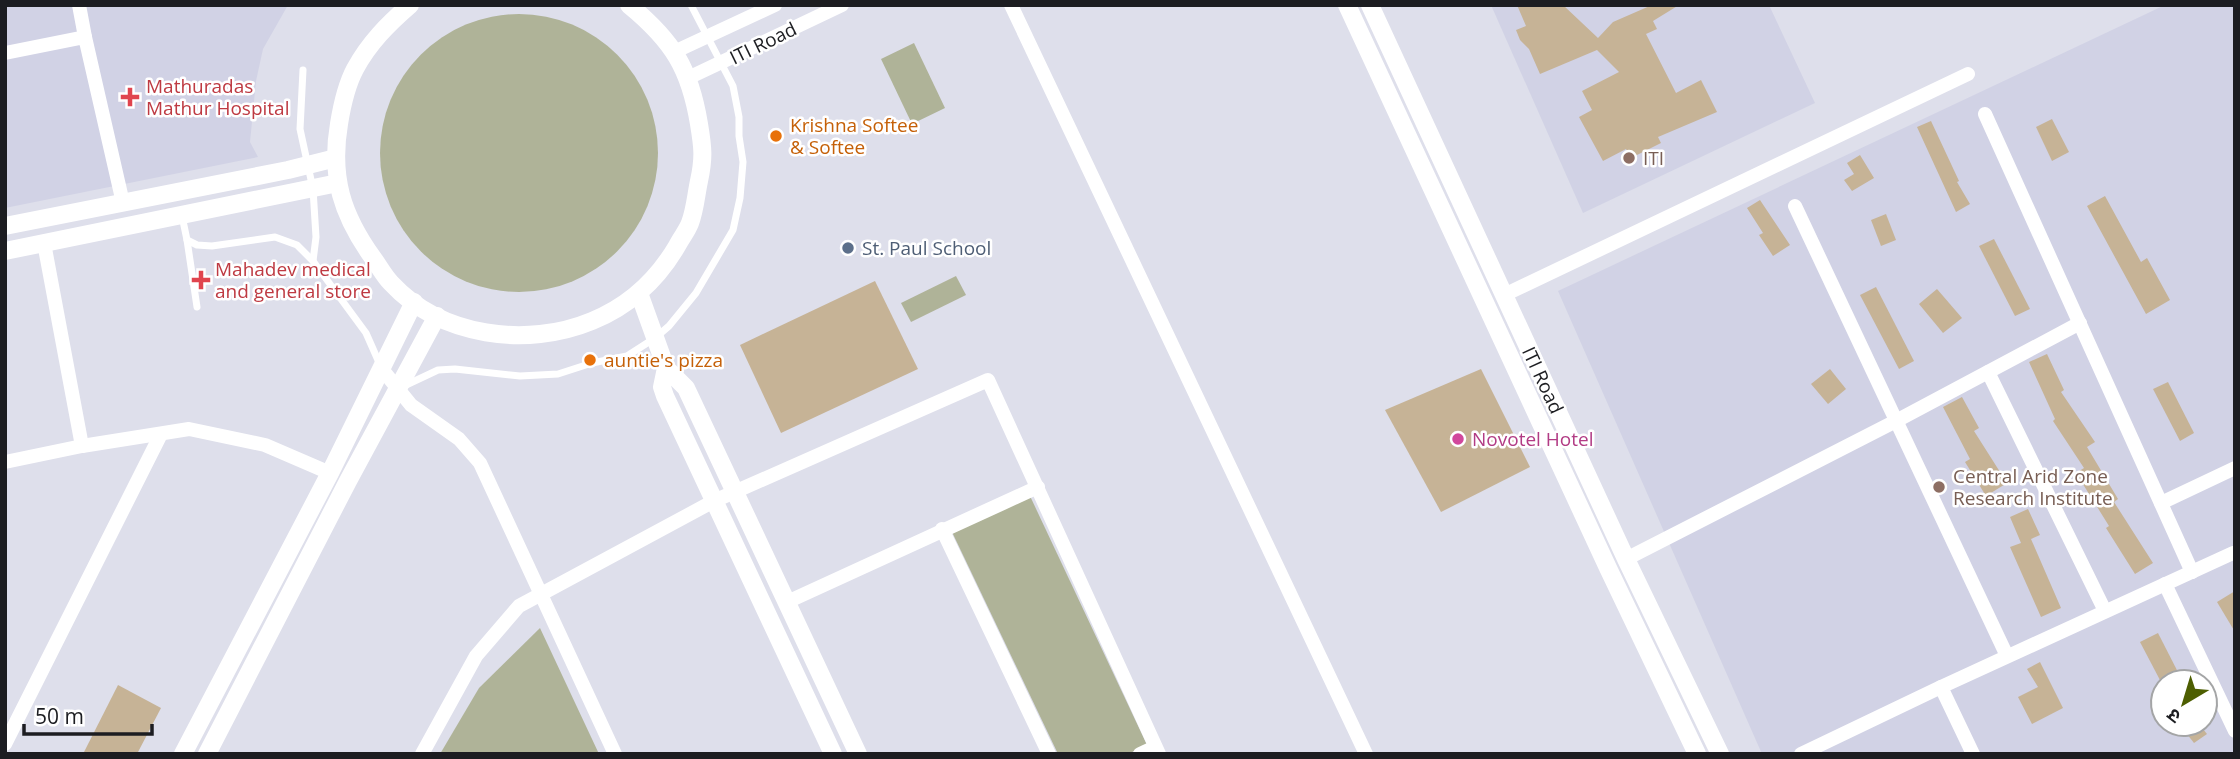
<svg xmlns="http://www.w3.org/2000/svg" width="2240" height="759" font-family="'Open Sans','Noto Sans Devanagari',sans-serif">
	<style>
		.built { fill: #d1d2e5; fill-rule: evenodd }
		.green { fill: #afb398 }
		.building { fill: #c6b396 }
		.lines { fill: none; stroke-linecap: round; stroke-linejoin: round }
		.service { stroke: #fff; stroke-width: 7 }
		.minor { stroke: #fff; stroke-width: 14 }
		.tertiary { stroke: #fff; stroke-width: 18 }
		.health-dot { fill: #e0444e; stroke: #fff; stroke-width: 2.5 }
		.food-dot { fill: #e8710a; stroke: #fff; stroke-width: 2.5 }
		.education-dot { fill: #8d6e63; stroke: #fff; stroke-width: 2.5 }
		.service-dot { fill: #5c6f8a; stroke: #fff; stroke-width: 2.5 }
		.hotel-dot { fill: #d1479c; stroke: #fff; stroke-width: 2.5 }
		.labels { text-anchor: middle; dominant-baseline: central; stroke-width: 5; stroke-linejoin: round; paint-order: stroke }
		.street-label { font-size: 19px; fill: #1c1d21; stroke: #fff }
		.health-label { font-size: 19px; fill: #be3a42; stroke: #fff; text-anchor: start }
		.food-label { font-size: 19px; fill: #c56008; stroke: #fff; text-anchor: start }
		.education-label { font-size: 19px; fill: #785e54; stroke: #fff; text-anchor: start }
		.service-label { font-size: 19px; fill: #4e5e75; stroke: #fff; text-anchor: start }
		.hotel-label { font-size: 19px; fill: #b23c85; stroke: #fff; text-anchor: start }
	</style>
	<rect width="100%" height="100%" fill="#dedfeb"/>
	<g class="built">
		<path d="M5,5H288L263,49L256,81L250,142L258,157L5,208Z"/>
		<path d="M1491,5H1769L1815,103L1583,213Z"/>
		<path d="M2165,5H2235V754H1762L1558,291ZM2163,682H2205V724H2163Z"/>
	</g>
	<g class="green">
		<circle cx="519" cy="153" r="139"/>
		<path d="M914,43L945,108L912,124L881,59Z"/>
		<path d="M956,276L966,295L911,322L901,303Z"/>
		<path d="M1030,496L1147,745L1128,754H1058L952,532Z"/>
		<path d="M540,628L599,754H440L479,688Z"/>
	</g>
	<g class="building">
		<path d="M1517,5H1563L1598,38L1613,22L1652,5H1679L1653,21L1657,29L1646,34L1676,93L1701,80L1717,112L1658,137L1661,143L1631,158L1626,149L1603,161L1579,117L1592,110L1582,91L1619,72L1597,50L1540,74L1529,49L1520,40L1516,30L1526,26Z"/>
		<path d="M2052,119L2069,152L2052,161L2036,127Z"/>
		<path d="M1931,121L1959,181L1957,182L1970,204L1956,212L1917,127Z"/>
		<path d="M1860,155L1874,178L1852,191L1844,180L1854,174L1847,163Z"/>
		<path d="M2105,196L2141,262L2147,258L2170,300L2146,314L2087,206Z"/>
		<path d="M1760,200L1790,245L1773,256L1759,235L1763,233L1747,208Z"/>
		<path d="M1886,214L1896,240L1881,246L1871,220Z"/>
		<path d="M1994,239L2030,309L2015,316L1979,246Z"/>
		<path d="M875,281L918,369L781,433L740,345Z"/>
		<path d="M1876,287L1914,361L1899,369L1860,295Z"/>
		<path d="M1937,289L1962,318L1943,333L1919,304Z"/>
		<path d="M2047,354L2064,390L2061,392L2095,442L2087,447L2118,499L2114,502L2153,563L2135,574L2106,528L2109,526L2076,473L2084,468L2053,421L2055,419L2029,362Z"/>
		<path d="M1481,369L1530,467L1441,512L1385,410Z"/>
		<path d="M1830,369L1846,389L1828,404L1811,384Z"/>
		<path d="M2168,382L2194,433L2180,441L2153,389Z"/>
		<path d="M1962,397L1979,428L1974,431L2007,483L1986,496L1965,462L1970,459L1943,407Z"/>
		<path d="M2028,509L2040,535L2031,539L2061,608L2041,617L2010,547L2021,543L2010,517Z"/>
		<path d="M2235,591V632L2217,602Z"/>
		<path d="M2158,633L2183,682H2161L2140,642Z"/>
		<path d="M2040,662L2063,708L2032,724L2018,697L2038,687L2027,669Z"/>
		<path d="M118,685L161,708L137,754H83Z"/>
		<path d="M2179,724H2199L2207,734L2194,743Z"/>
	</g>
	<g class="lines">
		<g class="service">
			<path d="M303,70L300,129L313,189L316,237L313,261L366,333L381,367"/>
			<path d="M182,216L187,240L197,245L212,246L275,237L297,245L313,261"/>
			<path d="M187,240L197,307"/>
			<path d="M404,386L438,370L455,369L520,376L558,374L592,363L627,356L655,338L669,326L696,293L733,230L740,198L743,162L739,136V117L733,86L691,5"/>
		</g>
		<g class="minor">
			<path d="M79,5L85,37"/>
			<path d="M1011,5L1366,754"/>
			<path d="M674,52L775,5"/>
			<path d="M5,53L85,37L123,203"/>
			<path d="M688,78L842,5"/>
			<path d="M1985,114L2192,572"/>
			<path d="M1795,206L2007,656"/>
			<path d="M44,243L82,446"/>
			<path d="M1504,295L1968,74"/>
			<path d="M381,368L411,405L459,439L480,463L615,754"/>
			<path d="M1988,372L2105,611"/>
			<path d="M5,462L82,446L189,429L265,445L330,473"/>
			<path d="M2161,503L2235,468"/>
			<path d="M942,529L1049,754"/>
			<path d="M1626,559L1896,421L2080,323"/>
			<path d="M2165,584L2235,731"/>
			<path d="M787,602L1038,487"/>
			<path d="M5,744L161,434"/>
			<path d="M422,754L476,656L519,606L714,501L988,380L1159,754"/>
			<path d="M1140,754L1155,747"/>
			<path d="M1801,754L1941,687"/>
			<path d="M1973,754L1941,687L2233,553"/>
		</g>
		<g class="tertiary">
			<path d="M410,5C388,24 369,43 355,69C346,86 342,105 339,124C330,177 342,215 373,258C379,266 384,276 391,283C441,337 527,348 592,321C629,306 657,280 677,246C681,238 687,231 690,223C695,210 696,195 699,181C704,158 703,148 699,124C690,69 673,41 629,5"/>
			<path d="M1347,5L1608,568L1697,754"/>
			<path d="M1370,5L1626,559L1720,754"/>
			<path d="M5,226L288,170L336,158"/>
			<path d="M5,251L338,183"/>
			<path d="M639,293L666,368L686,388L858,754"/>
			<path d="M666,368L662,387L665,396L833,754"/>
			<path d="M183,754L330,473L414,302"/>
			<path d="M207,754L348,481L437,316"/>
		</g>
	</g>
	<g class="health-dot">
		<path d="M126.5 86.5h7v7h7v7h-7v7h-7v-7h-7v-7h7z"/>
		<path d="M197.5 269.5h7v7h7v7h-7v7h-7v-7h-7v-7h7z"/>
	</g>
	<g class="food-dot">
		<circle cx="776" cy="136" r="7"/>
		<circle cx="590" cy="360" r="7"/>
	</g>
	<g class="education-dot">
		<circle cx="1629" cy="158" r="7"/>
		<circle cx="1939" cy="487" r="7"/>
	</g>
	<circle class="service-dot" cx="848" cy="248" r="7"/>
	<circle class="hotel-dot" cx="1458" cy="439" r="7"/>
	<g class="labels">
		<g class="street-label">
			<text transform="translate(763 43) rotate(-26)">ITI Road</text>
			<text transform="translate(1543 380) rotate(65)">ITI Road</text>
		</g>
		<g class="health-label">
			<text x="146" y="86">Mathuradas<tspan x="146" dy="22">Mathur Hospital</tspan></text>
			<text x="215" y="269">Mahadev medical<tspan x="215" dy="22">and general store</tspan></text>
		</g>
		<g class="food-label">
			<text x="790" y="125">Krishna Softee<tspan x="790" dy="22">&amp; Softee</tspan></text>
			<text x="604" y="360">auntie's pizza</text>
		</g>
		<g class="education-label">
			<text x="1643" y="158">ITI</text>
			<text x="1953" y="476">Central Arid Zone<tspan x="1953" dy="22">Research Institute</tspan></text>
		</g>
		<g class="service-label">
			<text x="862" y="248">St. Paul School</text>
		</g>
		<g class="hotel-label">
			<text x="1472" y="439">Novotel Hotel</text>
		</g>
	</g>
	<rect width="2240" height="759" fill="none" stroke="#1c1d21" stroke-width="14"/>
	<g transform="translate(2184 703) rotate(218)"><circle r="33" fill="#ffffff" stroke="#a4a5a6" stroke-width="2"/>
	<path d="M0-5L12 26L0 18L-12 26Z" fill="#4d5e01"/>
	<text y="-10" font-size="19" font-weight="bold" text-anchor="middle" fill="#1c1d21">उ</text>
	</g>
	<path d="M24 724v10h128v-10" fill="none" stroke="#1c1d21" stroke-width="3.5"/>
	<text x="35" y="724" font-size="21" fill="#1c1d21" stroke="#ffffff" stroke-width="5" paint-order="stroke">50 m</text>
</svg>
